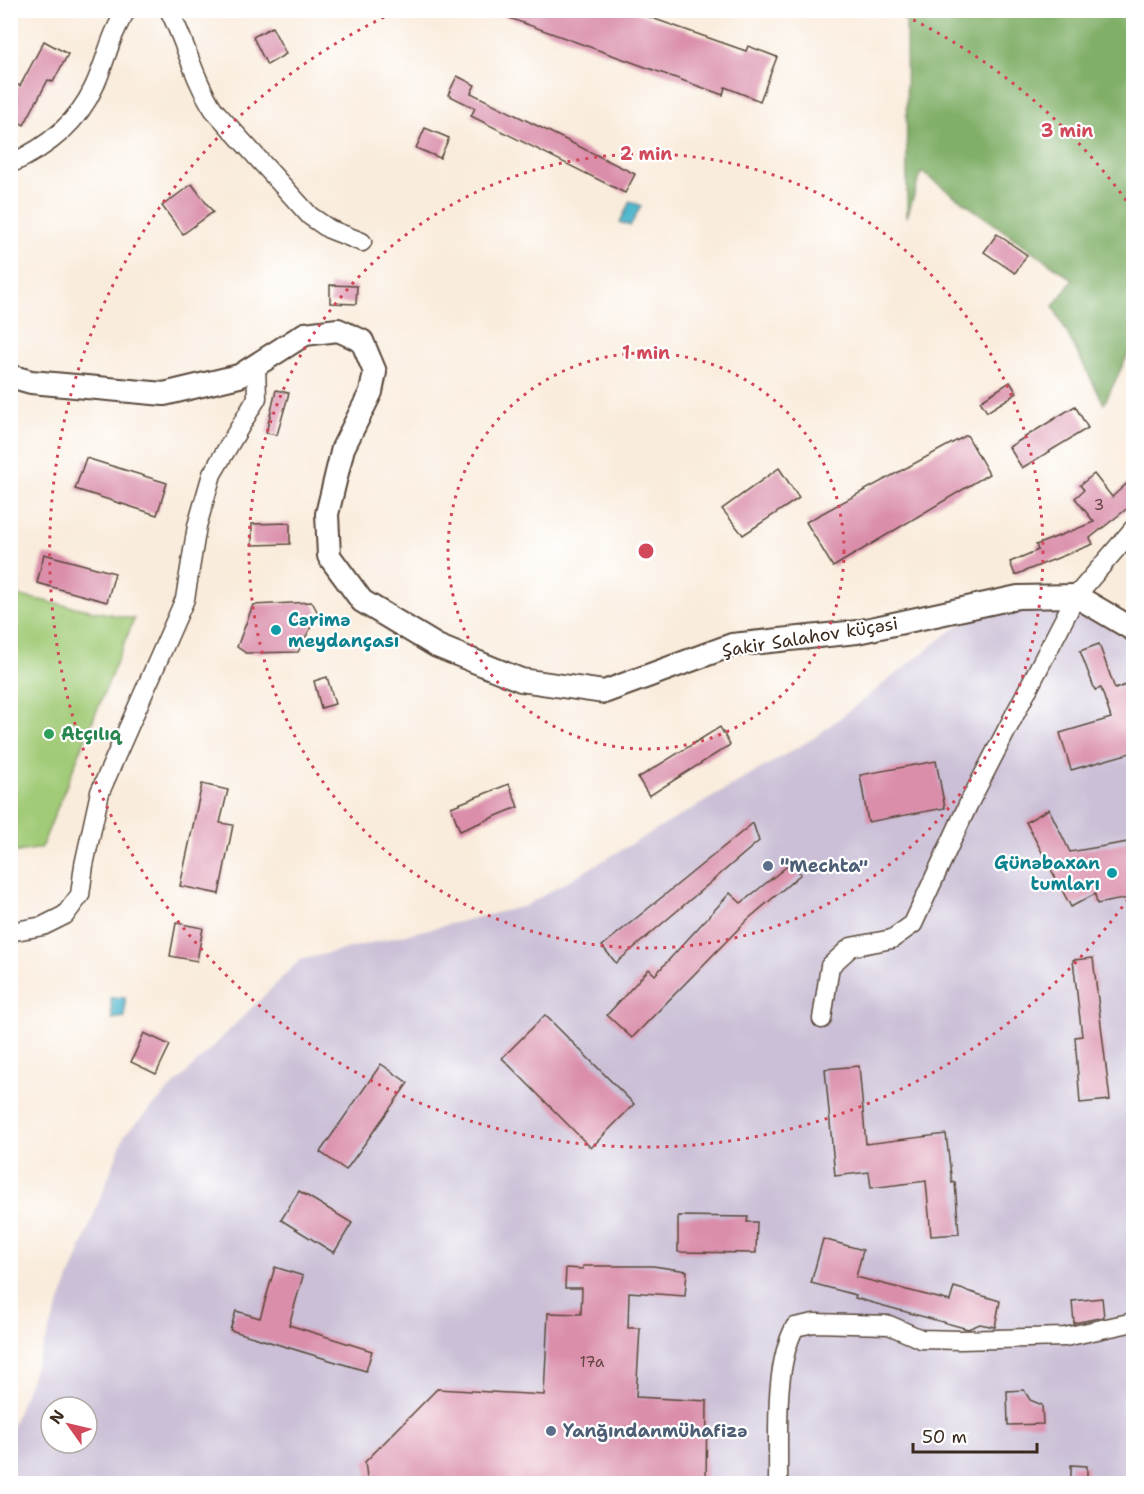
<svg xmlns="http://www.w3.org/2000/svg" width="1144" height="1494" font-family="'Shantell Sans',sans-serif">
	<style>
		.industrial { fill: #cabfd6; fill-rule: evenodd }
		.green { fill: #a1cb77; stroke: #6e7a4a; stroke-width: 1.5 }
		.forest { fill: #80af68; stroke: #5e6c43; stroke-width: 1.5 }
		.water { fill: #50b7ce; stroke: #467076; stroke-width: 1.5 }
		.building { fill: #da8eaa }
		.lines { fill: none; stroke-linecap: round; stroke-linejoin: round }
		.minor-casing { stroke: #58473a; stroke-width: 21 }
		.tertiary-casing { stroke: #58473a; stroke-width: 26 }
		.minor { stroke: #fff; stroke-width: 18 }
		.tertiary { stroke: #fff; stroke-width: 22 }
		.ring { fill: none; stroke: #d1495b; stroke-width: 3; stroke-dasharray: 3 6 }
		.culture-dot { fill: #0f9aa8; stroke: #fff; stroke-width: 2 }
		.leisure-dot { fill: #2e9e5b; stroke: #fff; stroke-width: 2 }
		.service-dot { fill: #5c6f8a; stroke: #fff; stroke-width: 2 }
		.labels { text-anchor: middle; dominant-baseline: central; stroke-width: 4.5; stroke-linejoin: round; paint-order: stroke }
		.number-label { font-size: 15px; fill: #634341 }
		.culture-label { font-size: 18px; font-weight: bold; fill: #0d838f; stroke: #fff; text-anchor: start }
		.street-label { font-size: 18px; fill: #3b2a1e; stroke: #fff }
		.leisure-label { font-size: 18px; font-weight: bold; fill: #27864d; stroke: #fff; text-anchor: start }
		.service-label { font-size: 18px; font-weight: bold; fill: #4e5e75; stroke: #fff; text-anchor: start }
		.centre { fill: #d1495b; stroke: #fff; stroke-width: 3 }
		.ring-label { font-size: 18px; text-anchor: middle; font-weight: bold; fill: #d1495b; stroke: #fff; stroke-width: 4.5; stroke-linejoin: round; paint-order: stroke }
	</style>
	<rect width="100%" height="100%" fill="#fff"/>
	<filter id="ink" filterUnits="userSpaceOnUse"><feTurbulence type="fractalNoise" baseFrequency=".0167" numOctaves="2"/><feDisplacementMap in="SourceGraphic" scale="12" xChannelSelector="R" yChannelSelector="G"/><feConvolveMatrix kernelMatrix="1 2 1 2 8 2 1 2 1" color-interpolation-filters="sRGB"/></filter>
	<filter id="wash" filterUnits="userSpaceOnUse"><feTurbulence type="fractalNoise" baseFrequency=".008" numOctaves="4" result="noise"/><feDisplacementMap in="SourceGraphic" scale="24" xChannelSelector="R" yChannelSelector="G"/><feGaussianBlur stdDeviation="1.35" result="paint"/><feColorMatrix in="noise" values="0 0 0 0 0 0 0 0 0 0 0 0 0 0 0 0 0 1.4 0 .05"/><feComposite in="paint" operator="in"/></filter>
	<g filter="url(#wash)">
		<rect width="100%" height="100%" fill="#f9ecdc"/>
		<path class="industrial" d="M1006,588L1118,631L1133,646V1483L11,1484L10,1432L125,1134L300,960L525,906L814,738ZM51,1407H87V1443H51Z"/>
		<path class="green" d="M10,594L134,619L41,848L11,853Z"/>
		<path class="forest" d="M906,11H1133V344L1104,404L1053,306L1073,280L921,172L907,217Z"/>
		<g class="water">
			<path d="M630,201L641,206L630,226L620,222Z"/>
			<path d="M125,997V1017L112,1019L111,998Z"/>
		</g>
		<g id="blocks">
			<g class="building">
				<path d="M487,10H629L746,51L748,46L777,57L760,101L725,87L723,95Z"/>
				<path d="M272,27L286,54L267,65L253,37Z"/>
				<path d="M44,41L68,54L53,82L48,80L24,125L10,117V94L16,84L20,86Z"/>
				<path d="M457,76L475,85L471,93L635,174L625,193L471,116L475,108L448,95Z"/>
				<path d="M425,128L449,138L440,158L416,148Z"/>
				<path d="M192,184L213,212L183,234L162,206Z"/>
				<path d="M997,234L1027,255L1015,273L984,252Z"/>
				<path d="M330,285L357,286L356,304L330,303Z"/>
				<path d="M1010,382L1017,393L987,412L980,401Z"/>
				<path d="M276,390L289,393L277,435L266,433Z"/>
				<path d="M1075,406L1088,428L1022,468L1009,447Z"/>
				<path d="M967,435L989,474L833,567L806,522Z"/>
				<path d="M86,458L167,483L157,515L75,489Z"/>
				<path d="M779,468L799,498L743,535L722,509Z"/>
				<path d="M1094,474L1112,497L1134,477V503L1090,538L1093,544L1015,575L1010,562L1038,550L1036,545L1094,522L1075,498L1084,490L1080,485Z"/>
				<path d="M290,523V544L252,545V524Z"/>
				<path d="M44,554L115,573L107,602L37,583Z"/>
				<path d="M312,602L318,613L298,652L246,653L237,647L253,605Z"/>
				<path d="M1099,644L1115,689L1134,682V752L1071,770L1060,733L1111,718L1101,688L1095,690L1080,651Z"/>
				<path d="M327,677L335,704L321,708L314,681Z"/>
				<path d="M720,727L730,745L649,796L638,778Z"/>
				<path d="M936,761L945,808L868,822L860,775Z"/>
				<path d="M202,784L228,790L220,823L233,825L219,894L180,886Z"/>
				<path d="M509,784L518,807L460,831L451,807Z"/>
				<path d="M1049,809L1070,852L1134,841V897L1097,904L1095,894L1071,907L1026,822Z"/>
				<path d="M753,823L759,841L616,963L602,946Z"/>
				<path d="M790,864L801,874L747,920L632,1038L607,1015L649,969L655,975L730,893L741,903Z"/>
				<path d="M176,923L203,928L197,961L170,956Z"/>
				<path d="M1093,958L1110,1100L1080,1103L1075,1037L1082,1036L1073,960Z"/>
				<path d="M545,1015L634,1104L591,1148L502,1058Z"/>
				<path d="M144,1033L170,1045L156,1074L131,1062Z"/>
				<path d="M381,1064L408,1083L346,1170L320,1152Z"/>
				<path d="M859,1066L866,1144L946,1134L952,1183L955,1182L959,1234L931,1236L926,1181L871,1188L869,1172L835,1176L825,1069Z"/>
				<path d="M299,1191L352,1223L334,1253L281,1220Z"/>
				<path d="M678,1216L748,1217L747,1222H757L756,1253L678,1252Z"/>
				<path d="M823,1239L863,1250L856,1277L950,1301L954,1287L1000,1301L995,1327L980,1324L968,1329L855,1298L856,1295L811,1283Z"/>
				<path d="M583,1266H653L687,1271L685,1296L629,1292L628,1328H640L636,1397L707,1401L706,1484H368L365,1462L437,1389L544,1395L548,1313L581,1314L582,1288H565L566,1268L583,1269Z"/>
				<path d="M275,1267L303,1276L289,1325L372,1351L366,1371L230,1330L236,1311L260,1318Z"/>
				<path d="M1102,1298L1104,1317L1074,1323L1072,1301Z"/>
				<path d="M1024,1390L1030,1400L1042,1405L1043,1424L1008,1425L1007,1391Z"/>
				<path d="M1071,1465L1087,1466V1484H1071Z"/>
			</g>
		</g>
	</g>
	<g filter="url(#ink)">
		<use href="#blocks" fill-opacity="0" stroke="#58473a" stroke-width="1.5"/>
		<g class="lines">
			<defs>
				<g id="minor">
					<path d="M169,10C186,43 193,78 214,110L310,216L329,229L362,242"/>
					<path d="M10,164C46,148 77,124 94,87C106,62 110,34 127,10"/>
					<path d="M10,932L43,926L65,915L80,895L84,865L100,792L185,599L197,526L212,474L257,398L256,365"/>
					<path d="M822,1019L830,966L851,947L892,939L913,924L968,805L1076,596L1134,528"/>
					<path d="M778,1484C779,1437 773,1368 795,1327L814,1323L889,1325L921,1339L960,1340L1065,1337L1134,1322"/>
				</g>
				<path id="tertiary" d="M10,376L31,382L164,394L239,376L305,334L338,330L362,341L375,372L371,392L343,448L327,514L329,556L362,601L437,646L521,680L604,692L732,645L857,632L1018,597L1076,596L1134,630"/>
			</defs>
			<use href="#minor" class="minor-casing"/>
			<use href="#tertiary" class="tertiary-casing"/>
			<use href="#minor" class="minor"/>
			<use href="#tertiary" class="tertiary"/>
		</g>
	</g>
	<g class="ring">
		<circle cx="646" cy="551" r="198"/>
		<circle cx="646" cy="551" r="397"/>
		<path d="M1133 892A595 595 0 1 1 395 12M897 12A595 595 0 0 1 1133 210"/>
	</g>
	<g class="culture-dot">
		<circle cx="276" cy="630" r="6"/>
		<circle cx="1112" cy="873" r="6"/>
	</g>
	<circle class="leisure-dot" cx="49" cy="734" r="6"/>
	<g class="service-dot">
		<circle cx="768" cy="866" r="6"/>
		<circle cx="551" cy="1431" r="6"/>
	</g>
	<g class="labels">
		<g class="number-label">
			<text x="1099" y="505">3</text>
			<text x="592" y="1362">17a</text>
		</g>
		<g class="culture-label">
			<text x="288" y="620">Cərimə<tspan x="288" dy="21">meydançası</tspan></text>
			<text x="1100" y="863" text-anchor="end">Günəbaxan<tspan x="1100" dy="21">tumları</tspan></text>
		</g>
		<g class="street-label">
			<text transform="translate(810 637) rotate(-9)">Şakir Salahov küçəsi</text>
		</g>
		<g class="leisure-label">
			<text x="61" y="734">Atçılıq</text>
		</g>
		<g class="service-label">
			<text x="780" y="866">"Mechta"</text>
			<text x="563" y="1431">Yanğındanmühafizə</text>
		</g>
	</g>
	<circle cx="646" cy="551" r="9" class="centre"/>
	<g class="ring-label">
		<text x="1067" y="137">3 min</text>
		<text x="646" y="160">2 min</text>
		<text x="646" y="359">1 min</text>
	</g>
	<rect width="1144" height="1494" fill="none" stroke="#fff" stroke-width="36"/>
	<g transform="translate(69 1425) rotate(304)"><circle r="28" fill="#ffffff" stroke="#b1aaa5" stroke-width="1.5"/>
	<path d="M0-4.5L10 22L0 15L-10 22Z" fill="#d1495b"/>
	<text y="-9" font-size="16" font-weight="bold" text-anchor="middle" fill="#3b2a1e">N</text>
	</g>
	<path d="M913 1443v9h124v-9" fill="none" stroke="#3b2a1e" stroke-width="3"/>
	<text x="922" y="1443" font-size="18" fill="#3b2a1e" stroke="#ffffff" stroke-width="4.5" paint-order="stroke">50 m</text>
</svg>
